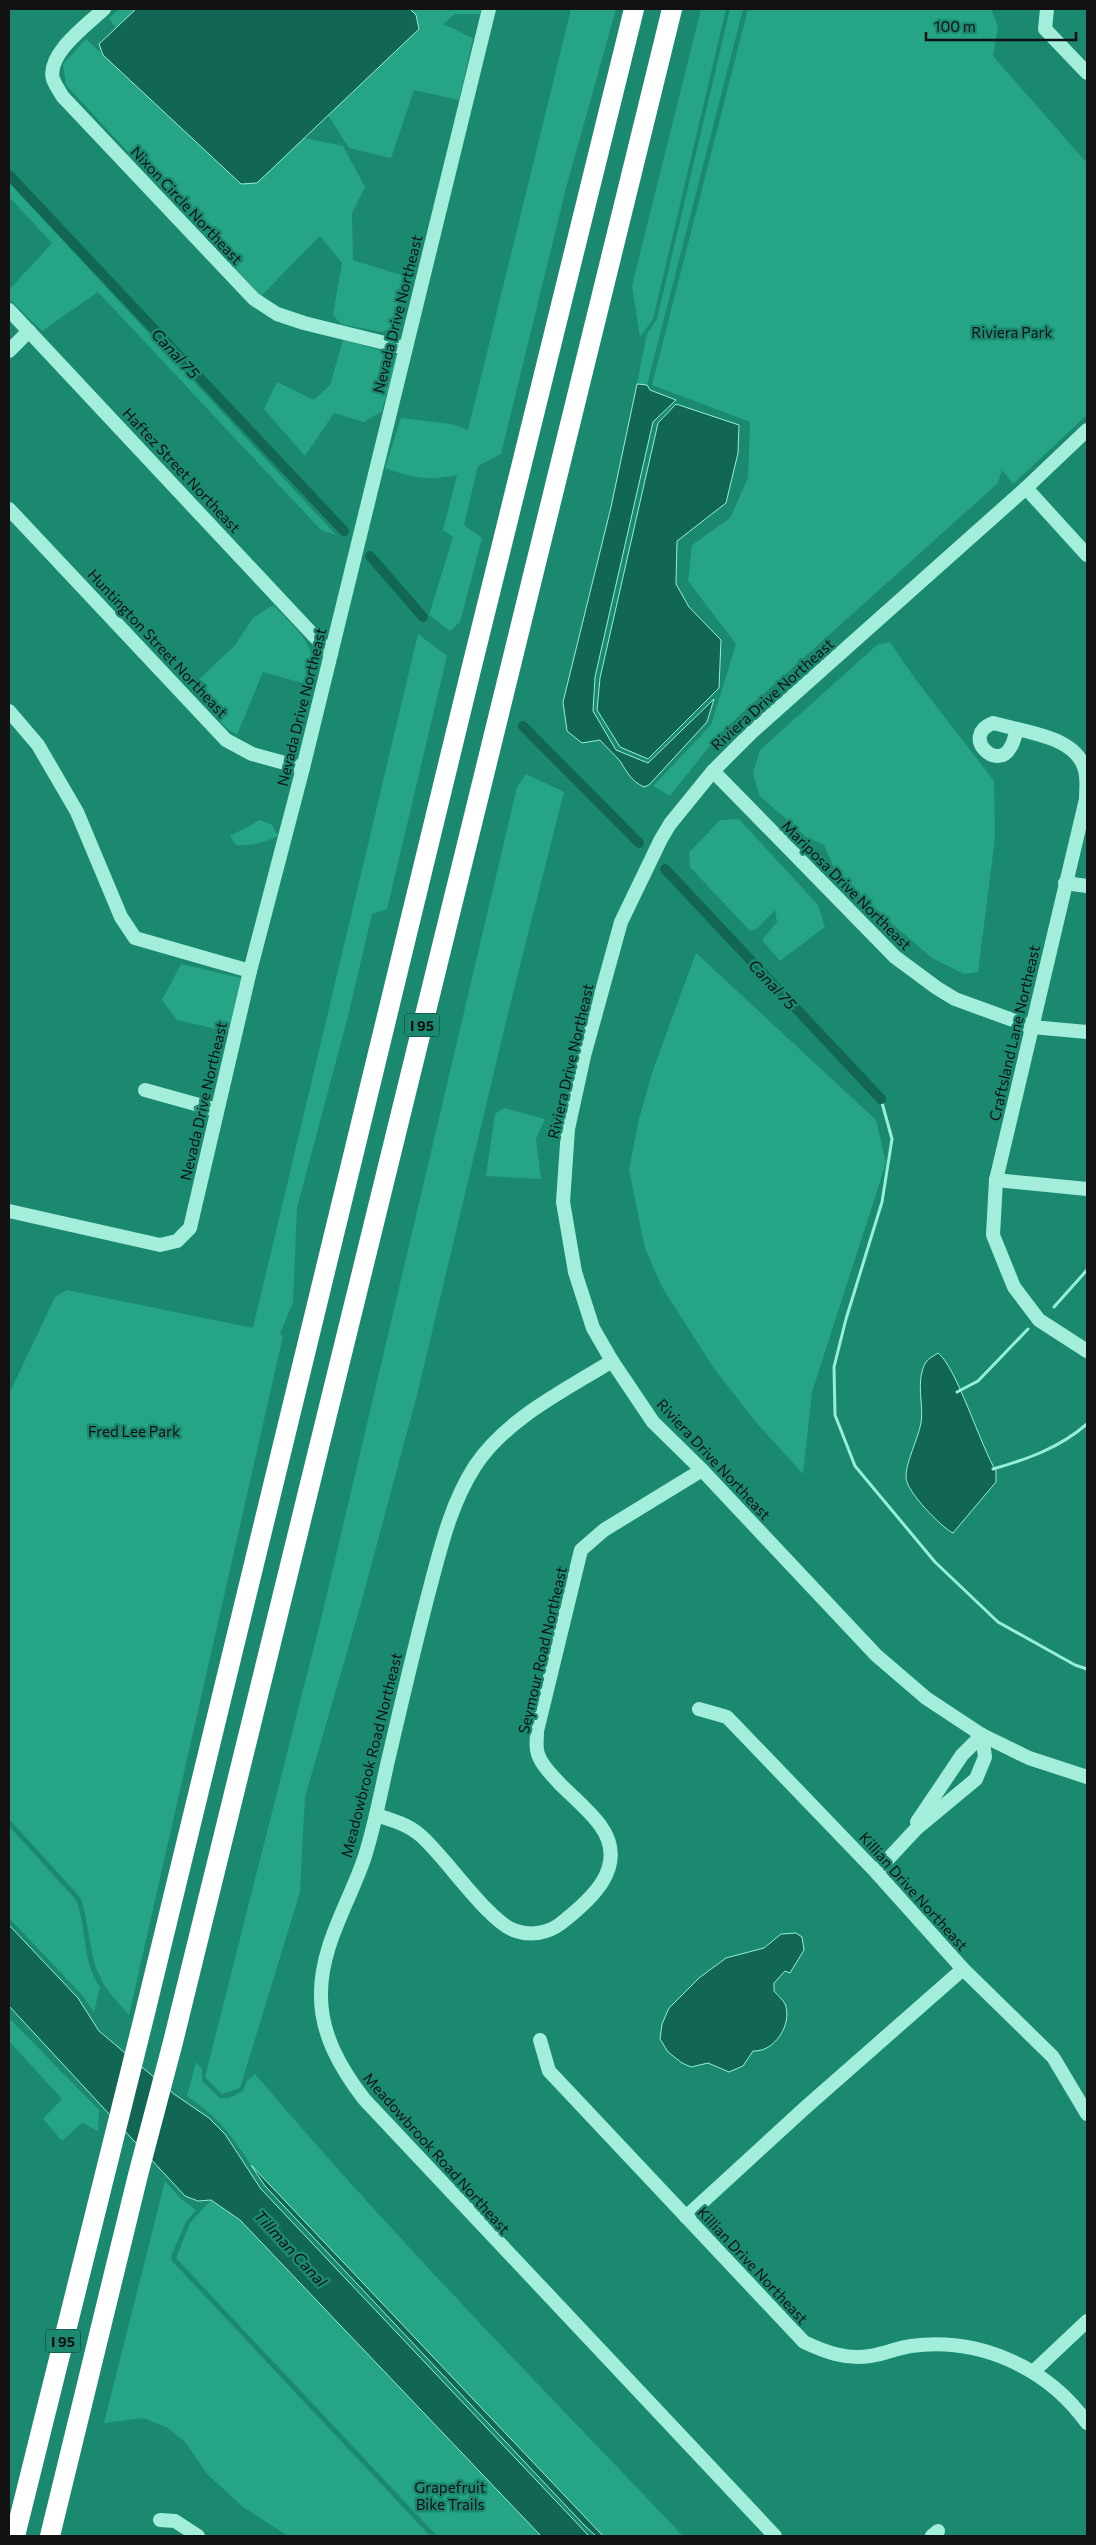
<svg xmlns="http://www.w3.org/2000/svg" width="1096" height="2545" font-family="Commissioner,sans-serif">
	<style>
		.green { fill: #26a486 }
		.water { fill: #116754; stroke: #96efd8 }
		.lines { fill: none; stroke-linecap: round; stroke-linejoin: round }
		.stream { stroke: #96efd8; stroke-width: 3 }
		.canal { stroke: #116754; stroke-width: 10 }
		.minor { stroke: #a3eddb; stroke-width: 14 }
		.highway { stroke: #fff; stroke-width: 20 }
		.labels { text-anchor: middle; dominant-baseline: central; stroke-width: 5; stroke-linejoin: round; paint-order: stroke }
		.shield { fill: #1a8970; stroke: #14352e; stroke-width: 1 }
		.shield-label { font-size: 14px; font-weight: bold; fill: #111 }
		.street-label { font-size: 15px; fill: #111; stroke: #1a8970 }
		.park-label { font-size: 15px; fill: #111; stroke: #1a8970 }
		.water-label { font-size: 16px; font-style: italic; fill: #111; stroke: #1a8970 }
	</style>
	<rect width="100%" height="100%" fill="#1a8970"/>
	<g class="green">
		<path d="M119,9H136L116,28L109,18Z"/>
		<path d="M410,9H482L480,14H455L443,24L473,38L459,100L414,90L391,158L349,148L328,115L419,29L416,15Z"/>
		<path d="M571,9H616L566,188L501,454L478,466L464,525L482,538L460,622L450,631L429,615L453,537L443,530L457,475C428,481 412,478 385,468L401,418L452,424L468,430Z"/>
		<path d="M701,9H726L653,319L640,337L632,286Z"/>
		<path d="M730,9H743L647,385L637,384L647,334L657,319Z"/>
		<path d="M748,9H991L998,26L993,56L1087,163V415L1013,484L1002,470L998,483L720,733L670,796L653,786L711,725L736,644L688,581L692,545L730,518L748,478L750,422L652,385Z"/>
		<path d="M86,39L241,184L257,182L304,138L343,146L365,187L352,213L353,260L414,279L400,325L382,332L341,324L333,315L342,263L320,236L261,296L66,85L63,64Z"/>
		<path d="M9,182L27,202L336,535L321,530L98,292L42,331L9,299V290L52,243L9,197Z"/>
		<path d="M343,340L397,355L382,411L364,422L334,413L305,456L264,409L277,382L314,400L330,385Z"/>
		<path d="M273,605C300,633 318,644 313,686L263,672L237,735L225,727L190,688L235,645L253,618Z"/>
		<path d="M418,634L447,656L387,909L372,914L348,1016L297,1208L293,1302L280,1334L283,1336L129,2015C119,2003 106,1991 100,1977C88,1952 90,1923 80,1897L9,1819V1394L55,1297L67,1290L253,1328Z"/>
		<path d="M890,642L916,680L994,781L995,838L978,972L964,974L932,958L869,904L836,872L824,845L806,837L759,795L753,773L760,750L877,645Z"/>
		<path d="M526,774L564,792L509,1009L418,1391L360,1607L305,1797L300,1892L240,2088L222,2094L205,2077L322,1615L517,787Z"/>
		<path d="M739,819L818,905L825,927L780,961L762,940L777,922L775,910L758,928L750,931L690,867L689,853L720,820Z"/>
		<path d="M260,820L272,825L278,836C264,843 251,846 236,845L230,836Z"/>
		<path d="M696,953L876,1120L886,1163L812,1392L803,1474L755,1421L713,1367L662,1287L645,1248L629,1170L639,1119L653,1070Z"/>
		<path d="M181,964L241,978L229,1032L177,1020L162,1000Z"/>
		<path d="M504,1108L545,1119L536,1139L541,1179L486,1176L495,1114Z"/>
		<path d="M9,1826L76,1900C87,1928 82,1962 100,1987L94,2012L82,1995L9,1918Z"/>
		<path d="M9,2018L99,2110L98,2131L82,2123L62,2141L43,2119L62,2099L9,2041Z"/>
		<path d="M196,2062L202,2069V2081L220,2098H229L243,2091L247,2081L255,2074C391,2234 538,2384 683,2536H603L251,2165C229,2132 220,2119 187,2096Z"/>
		<path d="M165,2181L181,2199L196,2210L186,2222L171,2256L172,2261L430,2536H288L243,2507L207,2474L186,2443L168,2428L144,2418L104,2423Z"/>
		<path d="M211,2200L240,2220L541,2536H437L176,2258L190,2223Z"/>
	</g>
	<g class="water">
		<path d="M136,9H410L416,15L419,29L257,183L241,184L103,55L99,44Z"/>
		<path d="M637,384L647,385L650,390L676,400L653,422L595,677L593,711L616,750L648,763L714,699L707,722L649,785L644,787C631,781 627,772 620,761C614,754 606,747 600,740L582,743L567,731L563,702L611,507Z"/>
		<path d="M676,404L739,425L738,453L726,503L677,541L676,584L689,607L721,640L719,688L648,759L620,747L597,710L600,678L658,423Z"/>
		<path d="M938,1353C956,1366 981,1447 996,1471V1482L953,1533C941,1527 907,1492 906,1478C905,1464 918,1439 921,1423C924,1404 915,1381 926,1362C929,1358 934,1356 938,1353Z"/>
		<path d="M9,1925L78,1998L99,2031L174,2094L209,2118L225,2134L261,2189L589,2536H541L240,2220L211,2200L198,2201L185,2196L9,2006Z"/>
		<path d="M796,1933L802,1937L804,1950L790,1973L785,1971L774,1983V1991C778,1996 785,2001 786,2007C791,2025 775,2052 753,2051L743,2066L729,2072L708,2063L691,2067L682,2063L668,2052L660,2039L662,2024L669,2008L699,1978L726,1958L764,1948L781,1934Z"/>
		<path d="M251,2165L603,2536H596L584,2525L265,2186Z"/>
	</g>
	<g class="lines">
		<g class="stream">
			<path d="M881,1099L892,1139L882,1202L846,1319L834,1367L835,1415L855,1466L935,1562L998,1622L1075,1665L1087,1669"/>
			<path d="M1054,1307L1087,1270"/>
			<path d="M957,1392L978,1381L1028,1329"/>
			<path d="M993,1469C1028,1459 1059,1448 1087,1424"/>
		</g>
		<g class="canal">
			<path d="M9,175L344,531"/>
			<path d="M370,556L423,617"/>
			<path d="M523,726L639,843"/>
			<path d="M665,869L881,1099"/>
		</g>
		<g class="minor">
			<path d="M104,9C88,24 46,54 53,79C55,85 60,92 63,97L254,299L277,314L304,323L405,348"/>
			<path d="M1047,9L1045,29L1087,73"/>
			<path d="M9,310L331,654"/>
			<path d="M9,351L29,331"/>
			<path d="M1087,430L1026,488L752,732L713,771L670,824L661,839L621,922L584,1056L568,1129L563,1202L575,1272L593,1328L612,1361L653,1422L702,1470L876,1655L926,1698L982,1735L1029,1758L1087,1777"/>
			<path d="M1026,488L1087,555"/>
			<path d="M9,509L226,740L252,754L303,768"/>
			<path d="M9,711L38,745L77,812L121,917L135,938L250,971"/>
			<path d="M993,723L1017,729C1015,735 1014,743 1010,748C997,772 960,736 993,723Z"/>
			<path d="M1017,729C1043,735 1083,743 1086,776C1087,783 1086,792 1086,799L996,1180L993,1235L1014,1287L1039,1320L1087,1351"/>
			<path d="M713,771L895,957L937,988L955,999L1032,1027L1087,1032"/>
			<path d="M1065,883L1087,886"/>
			<path d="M145,1090L217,1110"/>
			<path d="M996,1180L1087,1189"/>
			<path d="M9,1211L160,1245L177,1241L190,1228L250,971L303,768L489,9"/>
			<path d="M612,1361C564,1391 507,1418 475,1466C452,1502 442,1542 431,1584C415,1644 401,1705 387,1765C380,1796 374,1829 364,1859C349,1903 320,1947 321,1996C321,2035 341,2069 364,2099L775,2536"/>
			<path d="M699,1709L727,1717L876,1872L963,1969L1053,2057L1087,2114"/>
			<path d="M376,1815C392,1820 407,1824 420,1835C445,1856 489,1923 516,1931C531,1936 548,1933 560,1924C591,1900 630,1866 600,1825C589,1810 573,1797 560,1784C552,1775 539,1763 537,1750C536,1744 537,1737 537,1731L581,1550L604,1530L702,1470"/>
			<path d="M917,1822L962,1755L982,1735"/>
			<path d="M876,1872L917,1828L976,1779L985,1757L982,1735"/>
			<path d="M540,2040L549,2071L804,2342C825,2352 847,2360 870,2356C884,2354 897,2348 911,2346C979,2337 1047,2367 1087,2423"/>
			<path d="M686,2217L806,2107L963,1969"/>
			<path d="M1033,2372L1087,2321"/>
			<path d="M160,2520L175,2521L198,2536"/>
			<path d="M932,2536L938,2531"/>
		</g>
		<g class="highway">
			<path d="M15,2536L145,2013L471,670L634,9"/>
			<path d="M50,2536L138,2175L173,2042L672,9"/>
		</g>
	</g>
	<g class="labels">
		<g class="shield">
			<rect x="404.5" y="1013.5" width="35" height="23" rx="4"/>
			<rect x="45.5" y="2329.5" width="35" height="23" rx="4"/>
		</g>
		<g class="shield-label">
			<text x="422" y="1025">I 95</text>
			<text x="63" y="2341">I 95</text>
		</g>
		<g class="street-label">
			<text transform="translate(187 205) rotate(47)">Nixon Circle Northeast</text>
			<text transform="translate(397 314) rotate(-76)">Nevada Drive Northeast</text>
			<text transform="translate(182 470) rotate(47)">Haftez Street Northeast</text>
			<text transform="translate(158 643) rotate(47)">Huntington Street Northeast</text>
			<text transform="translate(772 694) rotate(-42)">Riviera Drive Northeast</text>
			<text transform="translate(301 707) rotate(-76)">Nevada Drive Northeast</text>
			<text transform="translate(847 885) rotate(45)">Mariposa Drive Northeast</text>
			<text transform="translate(1014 1033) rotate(-77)">Craftsland Lane Northeast</text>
			<text transform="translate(570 1061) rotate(-77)">Riviera Drive Northeast</text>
			<text transform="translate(203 1101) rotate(-77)">Nevada Drive Northeast</text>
			<text transform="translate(714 1459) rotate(47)">Riviera Drive Northeast</text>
			<text transform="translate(542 1650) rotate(-77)">Seymour Road Northeast</text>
			<text transform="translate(371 1755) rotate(-76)">Meadowbrook Road Northeast</text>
			<text transform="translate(914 1891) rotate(48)">Killian Drive Northeast</text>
			<text transform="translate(437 2153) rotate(48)">Meadowbrook Road Northeast</text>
			<text transform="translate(753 2265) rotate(47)">Killian Drive Northeast</text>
		</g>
		<g class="park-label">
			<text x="1012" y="332">Riviera Park</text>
			<text x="134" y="1431">Fred Lee Park</text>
			<text x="450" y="2487">Grapefruit<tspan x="450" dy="17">Bike Trails</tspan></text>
		</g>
		<g class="water-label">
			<text transform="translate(176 353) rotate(47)">Canal 75</text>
			<text transform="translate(773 984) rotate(47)">Canal 75</text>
			<text transform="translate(291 2248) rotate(47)">Tillman Canal</text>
		</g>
	</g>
	<rect width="1096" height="2545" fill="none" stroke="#111111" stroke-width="20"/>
	<path d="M926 32v8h150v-8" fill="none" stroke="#111111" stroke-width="2.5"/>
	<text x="934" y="32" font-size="15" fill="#111111" stroke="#1a8970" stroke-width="4" paint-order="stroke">100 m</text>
</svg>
